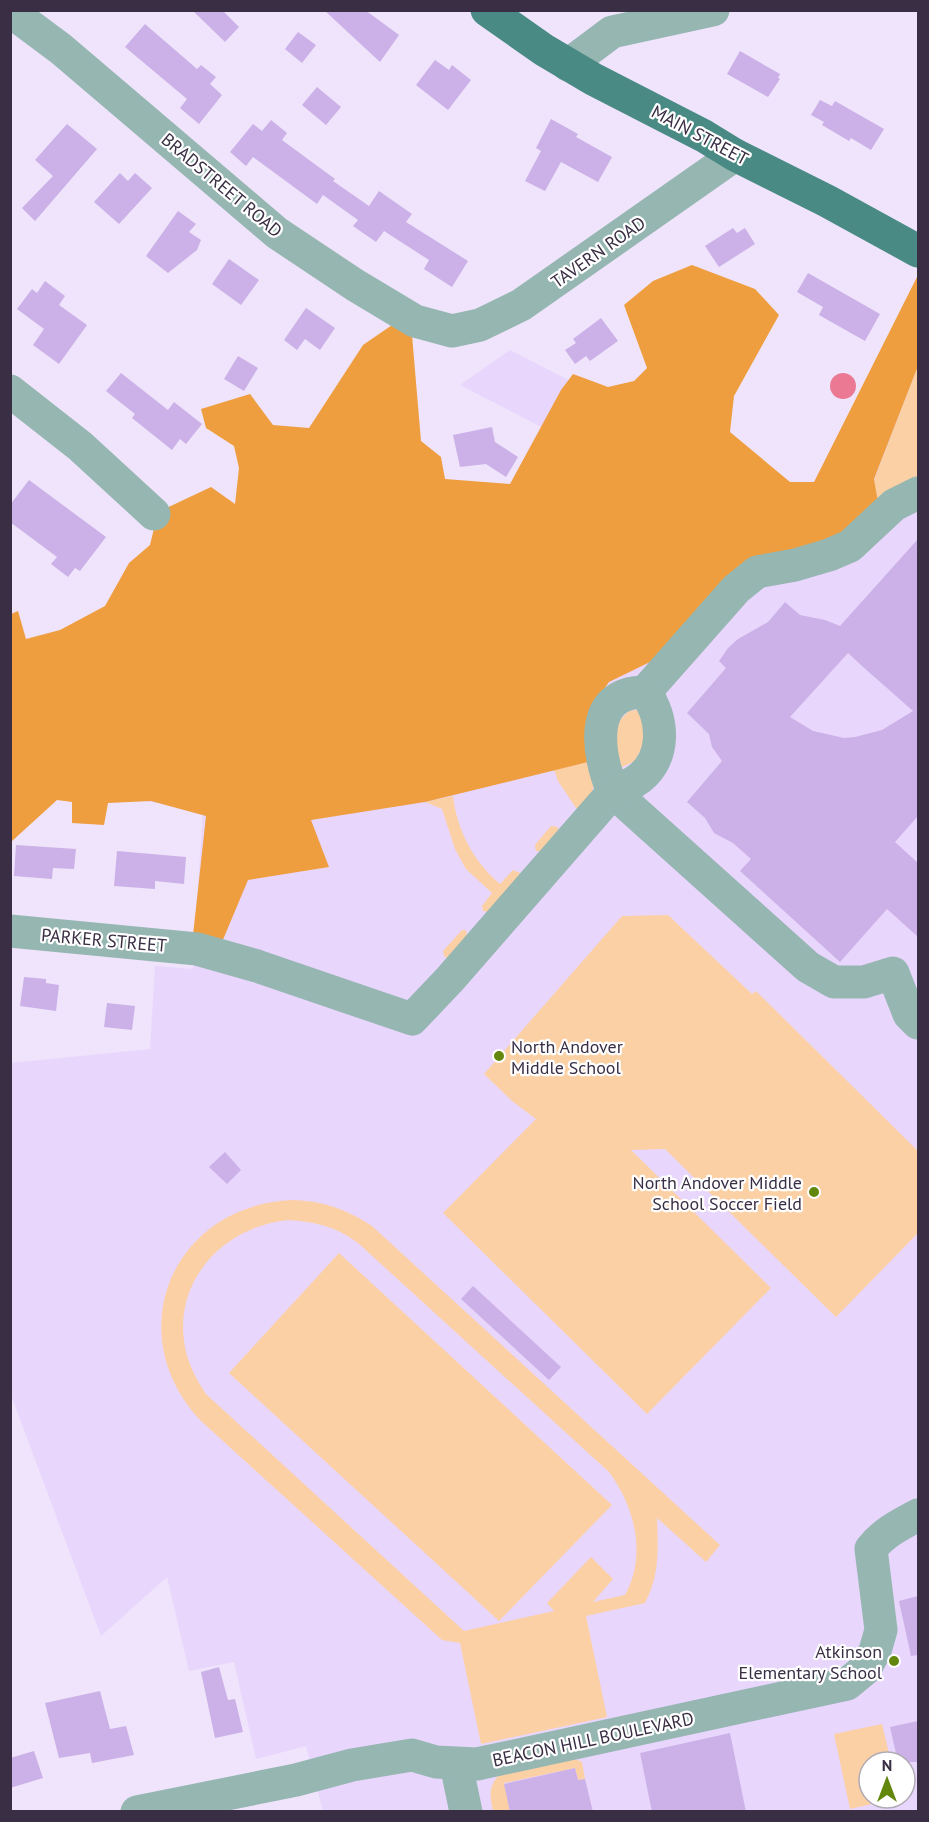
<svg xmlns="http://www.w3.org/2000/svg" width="929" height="1822" font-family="'PT Sans',sans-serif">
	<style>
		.built { fill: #e8d6fc; fill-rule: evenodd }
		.green { fill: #fcd0a5; fill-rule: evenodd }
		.forest { fill: #ee9e3e }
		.water { fill: #ec7994 }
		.building { fill: #cbb1e7; fill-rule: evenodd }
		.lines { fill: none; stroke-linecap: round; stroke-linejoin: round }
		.minor { stroke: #96b6b2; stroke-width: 33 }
		.major { stroke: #498b84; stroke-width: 33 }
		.poi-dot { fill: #62870c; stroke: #fff; stroke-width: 2 }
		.labels { text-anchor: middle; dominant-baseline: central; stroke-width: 4.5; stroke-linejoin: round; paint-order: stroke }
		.street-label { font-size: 18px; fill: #392e44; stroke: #fff }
		.poi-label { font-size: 18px; fill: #392e44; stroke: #fff; text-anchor: end }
	</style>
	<rect width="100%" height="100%" fill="#efe4fb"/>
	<path class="built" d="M918,331V1811H323L306,1746L256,1759L234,1662L189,1671L167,1577L101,1636L11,1395V1063L150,1049L155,966L193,969L203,808L107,797L534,553L586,450L460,385L510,350L825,512ZM869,1762H905V1798H869Z"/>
	<g class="green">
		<path d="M918,366V479L878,502L874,480Z"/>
		<path d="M637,710L641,712L646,739L635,761L622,767L618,765L613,752L619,721L629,711Z"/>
		<path d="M588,762C595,789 598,787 579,809L576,808L558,781L554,770Z"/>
		<path d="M453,796C457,830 473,861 500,884L513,870L520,873L521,875L488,912L483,911L482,906L492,893L466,869L455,849L442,809L425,802Z"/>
		<path d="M551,826L558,827V830L541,851H536L535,845Z"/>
		<path d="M668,915L752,994L756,991L918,1151V1233L836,1317L665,1149L631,1150L771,1288L647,1414L443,1213L536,1119L512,1101L484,1074L622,916Z"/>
		<path d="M462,930H466L467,937L447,958L444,956L443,951Z"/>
		<path d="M292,1200C323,1201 346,1209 372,1226L720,1545L706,1562L657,1518C658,1548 660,1575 645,1603L586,1616L607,1717L481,1744L460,1643L442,1640L201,1421C118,1333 173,1205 292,1200ZM288,1220C316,1222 335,1226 358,1243L609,1472C635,1507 647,1555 625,1595L593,1602L613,1579L591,1557L547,1603L554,1611L464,1631L206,1394C197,1381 190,1367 186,1352C170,1283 222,1227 288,1220Z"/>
		<path d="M339,1253L612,1505L499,1621L229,1373Z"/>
		<path d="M882,1724L891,1762H869V1798H898L850,1809L834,1734Z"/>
		<path d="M575,1759L582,1762L585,1779L578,1780L575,1768L504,1783L510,1811H493C490,1797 488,1788 498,1776Z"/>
	</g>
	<path class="forest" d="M692,265L755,289L779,315L734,396L730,432L790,482H814L918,275V366L874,479L878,502L848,532L650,662L609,682L600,695L588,762L425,802L311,820L329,867L248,880L222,942L193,935L206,816L151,801L108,803L104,825L72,823V802L57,800L11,842V614L18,611L26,639L60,630L105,606L129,563L150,545L158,512L211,487L235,504L239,468L234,446L206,428L201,409L250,394L273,425L309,428L363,345L395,323L412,335L421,441L441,457L445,479L510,484L561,390L573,374L608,387L634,381L647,368L624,305L653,281Z"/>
	<circle class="water" cx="843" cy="386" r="13"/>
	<g class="building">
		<path d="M192,10H222L239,27L225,42Z"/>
		<path d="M324,10H365L399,35L380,62Z"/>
		<path d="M145,24L197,69L201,65L216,77L210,84L222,95L199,124L180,108L187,99L125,47Z"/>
		<path d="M298,32L316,45L302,63L285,49Z"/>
		<path d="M740,51L780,74L778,78L780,79L768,97L727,74Z"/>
		<path d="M435,60L449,70L452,65L471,80L448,110L416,85Z"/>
		<path d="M317,87L341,107L326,125L302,105Z"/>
		<path d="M820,100L832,106L835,101L884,129L871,150L851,138L849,141L822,125L824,122L811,115Z"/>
		<path d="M551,119L578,134L576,137L612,157L598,182L561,162L545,191L525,181L541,151L536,148Z"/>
		<path d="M271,120L287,133L282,140L335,179L333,181L369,206L379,191L412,214L406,222L468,261L452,287L424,269L429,260L384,231L376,242L353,226L358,220L323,195L317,204L253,157L246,166L230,152L253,124L262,131Z"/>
		<path d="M67,124L97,149L35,221L22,208L53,176L35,160Z"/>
		<path d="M120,173L128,181L135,173L152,188L119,224L94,202Z"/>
		<path d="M178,211L196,224L189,232L201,240L197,250L168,273L146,256Z"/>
		<path d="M733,228L737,233L745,228L755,244L719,267L705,246Z"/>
		<path d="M229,259L259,280L241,305L212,284Z"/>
		<path d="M808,273L880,314L865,341L819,315L823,307L797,292Z"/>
		<path d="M45,281L65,296L59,305L87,325L59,364L33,345L44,329L17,309L32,289L37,293Z"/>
		<path d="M306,308L335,328L320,350L305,339L297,350L284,340Z"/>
		<path d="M601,318L618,341L590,361L586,356L575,364L565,350L576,343L573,339Z"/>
		<path d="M238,356L258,368L244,391L224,379Z"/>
		<path d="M121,373L168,410L174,402L202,424L186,444L180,439L172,450L132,418L135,414L106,391Z"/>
		<path d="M492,427L495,442L518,457L506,477L486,464L460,467L453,435Z"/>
		<path d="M29,480L106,537L80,571L75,568L68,577L51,564L57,557L10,522V505Z"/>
		<path d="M918,539V816L895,842L918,863V937L887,909L840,962L740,871L751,859L733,843L714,833L705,818L687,802L722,761L712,747L709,734L687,713L726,668L719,661L728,648L738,639L768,622L785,602L800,615L825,620L840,626ZM848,653L862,666L913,711L882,730L855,737L844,738L813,731L790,717Z"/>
		<path d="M16,845L76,849L74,869L53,868L52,879L14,876Z"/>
		<path d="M117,851L186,857L184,884L155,881V889L114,886Z"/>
		<path d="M24,977L46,979V983L59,985L56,1011L20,1006Z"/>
		<path d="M107,1003L135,1006L132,1030L104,1027Z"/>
		<path d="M225,1152L241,1170L227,1184L209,1167Z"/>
		<path d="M473,1286L561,1367L549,1380L461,1299Z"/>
		<path d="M918,1596V1655L911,1656L899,1601Z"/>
		<path d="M219,1667L228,1700L235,1699L243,1732L215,1738L201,1672Z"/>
		<path d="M100,1691L110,1729L126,1726L134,1755L92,1763L90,1753L59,1758L45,1703Z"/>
		<path d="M918,1721V1762H898L890,1727Z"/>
		<path d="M730,1733L746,1812H652L640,1753Z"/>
		<path d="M34,1751L43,1778L10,1788V1758Z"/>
		<path d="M575,1768L578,1780L585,1779L593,1812H510L504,1784Z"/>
	</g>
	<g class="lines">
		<g class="minor">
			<path d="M10,11L61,49L277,233L355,285L415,321L452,331L480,325L521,305L735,155"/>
			<path d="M568,65L612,32L713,10"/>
			<path d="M10,391L80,446L154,514"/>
			<path d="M918,493L894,505L850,546L829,555L795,565L757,572L736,589L645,692C586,692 598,755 613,792L808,967L834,982H864L893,973L909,1014L918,1023"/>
			<path d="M10,931L197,949L257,966L412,1019L450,979L613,792C620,789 628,786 634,782C667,762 665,719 645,692"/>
			<path d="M456,1764L466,1812"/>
			<path d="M137,1812L296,1780L352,1765L412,1755L436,1762L477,1764L847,1684L864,1670L875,1651L881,1630L871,1549C883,1533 901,1524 918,1515"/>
		</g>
		<path class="major" d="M487,10L544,50L593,79L704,136L735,155L827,201L918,251"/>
	</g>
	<g class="poi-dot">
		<circle cx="499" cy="1056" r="6"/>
		<circle cx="814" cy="1192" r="6"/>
		<circle cx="894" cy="1661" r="6"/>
	</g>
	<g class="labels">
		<g class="street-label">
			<text transform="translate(700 135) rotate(28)">MAIN STREET</text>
			<text transform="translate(222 185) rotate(40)">BRADSTREET ROAD</text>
			<text transform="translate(598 252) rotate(-35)">TAVERN ROAD</text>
			<text transform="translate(104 940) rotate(5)">PARKER STREET</text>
			<text transform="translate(593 1739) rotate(-12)">BEACON HILL BOULEVARD</text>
		</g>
		<g class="poi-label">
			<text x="511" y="1046" text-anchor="start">North Andover<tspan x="511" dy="21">Middle School</tspan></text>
			<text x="802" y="1182">North Andover Middle<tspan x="802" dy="21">School Soccer Field</tspan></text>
			<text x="882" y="1651">Atkinson<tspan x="882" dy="21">Elementary School</tspan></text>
		</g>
	</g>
	<rect width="929" height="1822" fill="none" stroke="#392e44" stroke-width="24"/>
	<g transform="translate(887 1780)"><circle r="28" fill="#ffffff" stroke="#b0abb4" stroke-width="1.5"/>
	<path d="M0-4.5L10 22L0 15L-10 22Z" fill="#62870c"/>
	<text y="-9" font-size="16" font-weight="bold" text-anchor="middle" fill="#392e44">N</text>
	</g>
</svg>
